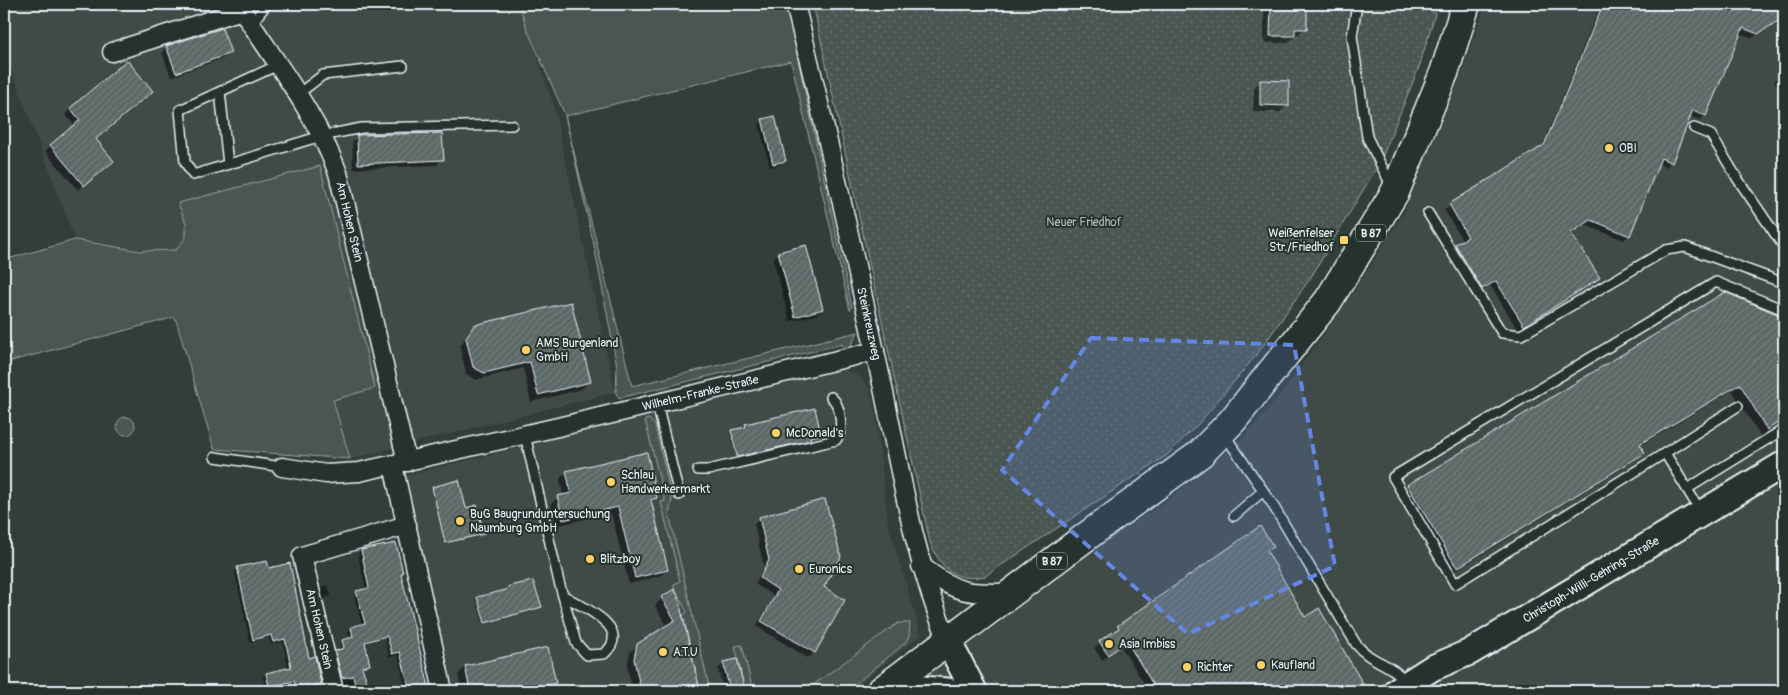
<svg xmlns="http://www.w3.org/2000/svg" width="1788" height="695" font-family="Pangolin,sans-serif">
	<style>
		.built { fill: #3f4b46 }
		.grass { fill: #495651; stroke: #98a4a4 }
		.park { fill: url(#park-dots); stroke: #98a4a4 }
		.shadow { fill: #0007 }
		.building { fill: url(#building-hatch); stroke: #e8f1f8 }
		.lines { fill: none; stroke-linecap: round; stroke-linejoin: round }
		.lane-casing { stroke: #e8f1f8; stroke-width: 12 }
		.street-casing { stroke: #e8f1f8; stroke-width: 21 }
		.secondary-casing { stroke: #e8f1f8; stroke-width: 29 }
		.primary-casing { stroke: #e8f1f8; stroke-width: 31 }
		.lane { stroke: #26332d; stroke-width: 9 }
		.street { stroke: #26332d; stroke-width: 18 }
		.secondary { stroke: #26332d; stroke-width: 25 }
		.primary { stroke: #26332d; stroke-width: 28 }
		.marked { fill: #6487e3; fill-opacity: 0.2; stroke: #6487e3; stroke-width: 4; stroke-dasharray: 10 6; stroke-linejoin: round }
		.poi-dot { fill: #ffd166; stroke: #26332d; stroke-width: 2 }
		.labels { text-anchor: middle; dominant-baseline: central; stroke-width: 4; stroke-linejoin: round; paint-order: stroke }
		.shield { fill: #26332d; stroke: #aeb8bb; stroke-width: 1 }
		.shield-label { font-size: 11px; font-weight: bold; fill: #e8f1f8 }
		.poi-label { font-size: 12px; fill: #e8f1f8; stroke: #26332d; text-anchor: start }
		.street-label { font-size: 12px; fill: #e8f1f8; stroke: #26332d }
		.park-label { font-size: 12px; fill: #b0bbbe; stroke: #26332d }
	</style>
	<defs>
		<pattern id="park-dots" width="8" height="8" patternUnits="userSpaceOnUse" patternTransform="scale(1.25)"><rect width="8" height="8" fill="#495651"/><path d="M2 2h.1M6 6h.1" fill="none" stroke="#636f6b" stroke-width="1.8" stroke-linecap="round"/></pattern>
		<pattern id="building-hatch" width="6" height="6" patternUnits="userSpaceOnUse" patternTransform="scale(1.25)"><rect width="6" height="6" fill="#5c6865"/><path d="M-1 1l2-2M0 6l6-6M5 7l2-2" fill="none" stroke="#737e7c"/></pattern>
	</defs>
	<rect width="100%" height="100%" fill="#323e39"/>
	<filter id="ink" filterUnits="userSpaceOnUse"><feTurbulence type="fractalNoise" baseFrequency=".02" numOctaves="2"/><feDisplacementMap in="SourceGraphic" scale="10" xChannelSelector="R" yChannelSelector="G"/><feConvolveMatrix kernelMatrix="1 2 1 2 8 2 1 2 1" color-interpolation-filters="sRGB"/></filter>
	<g filter="url(#ink)">
		<g class="built">
			<path d="M4,4H519L553,103L615,392L350,459L333,400L375,388L178,203L186,223V237L176,250L140,251L75,240L4,50Z"/>
			<path d="M1486,4H1784V448L1467,640L1430,654L1368,691H910L941,664L1099,545L1168,500L1244,437L1282,392L1350,298L1404,213L1458,82Z"/>
			<path d="M837,368L858,375L869,387L875,410L888,523L921,635L850,691H449L401,477Z"/>
			<path d="M1784,473V691H1416Z"/>
		</g>
		<g class="grass">
			<path d="M519,4H786L852,307L850,310L791,61L565,116L632,386L858,332L850,347L844,350L842,344L619,398L616,393L617,366L595,250L565,115L527,29Z"/>
			<path d="M320,166L375,388L333,400L350,459L214,449L175,317L4,363V260L75,240L140,251L176,250L186,237V223L178,203Z"/>
			<circle cx="126" cy="426" r="9"/>
			<path d="M649,419L655,425L672,499L669,514L710,691H700L683,615L687,612L673,585L680,581L661,502L665,501L645,420Z"/>
			<path d="M898,623H910L909,636L905,643L847,691H805Z"/>
			<path d="M742,645L753,691H745L735,646Z"/>
		</g>
		<path class="park" d="M813,4H1438L1419,67L1380,162L1311,277L1258,353L1200,422L1167,455L985,576C954,582 942,570 930,542Z"/>
		<g class="shadow">
			<path d="M1264,4H1306V28L1287,43H1264Z"/>
			<path d="M1601,4H1784V18L1752,38L1739,33L1705,115L1700,120L1690,116L1671,162L1666,167L1658,164L1629,235L1624,240L1585,225L1571,234L1598,278L1518,330L1490,285L1477,293L1451,250L1463,241L1444,210L1541,149Z"/>
			<path d="M167,47L229,53L224,58L171,77L162,52Z"/>
			<path d="M127,62L94,139L107,166L78,190L45,151L75,126L65,114Z"/>
			<path d="M1784,73V96L1774,81Z"/>
			<path d="M1261,81L1288,105L1280,112H1253L1254,88Z"/>
			<path d="M763,120L785,160L781,164L770,167L759,124Z"/>
			<path d="M358,137L442,159L437,165L353,169L352,142Z"/>
			<path d="M779,253L821,309L816,315L790,321L773,259Z"/>
			<path d="M1725,294L1784,319V421L1760,436L1732,390L1640,446L1644,453L1636,460L1450,574L1401,494L1408,486Z"/>
			<path d="M474,326L589,382L582,389L531,402L523,368L476,380L466,374L460,346Z"/>
			<path d="M746,425L819,435L809,438L808,441L736,457L730,433L745,429Z"/>
			<path d="M646,454L656,498L651,503L667,570L660,576L629,584L611,513L556,526L551,504L558,497L563,496L560,479L566,472Z"/>
			<path d="M433,488L465,509L482,534L444,544Z"/>
			<path d="M760,519L823,587L843,600L814,653L808,658L756,626L774,596L755,584L764,567L754,524Z"/>
			<path d="M1272,547L1266,553L1305,619L1362,684L1354,691H1149L1121,647L1102,660L1094,648L1113,633L1118,627Z"/>
			<path d="M361,551L400,574L429,691H406L398,655L389,657L385,638L364,643L369,664L362,669L365,681L356,686L357,691H342L333,655L341,650L340,644L343,641L350,639L348,631L362,625L354,595L366,590L358,554Z"/>
			<path d="M238,568L268,569L308,659L314,658L323,691H293L291,683L266,689L263,677L266,674L288,669L283,642L270,644L269,637L250,642L235,572Z"/>
			<path d="M328,585L331,596L322,599L319,588Z"/>
			<path d="M506,591L540,607L483,623L476,599Z"/>
			<path d="M677,597L699,691H633L627,667L630,652L638,645L667,626L655,606L662,598Z"/>
			<path d="M736,660L743,691H719L723,688L718,669L724,663Z"/>
			<path d="M465,667L555,682L547,690L541,691H462L458,675Z"/>
		</g>
		<g class="building">
			<path d="M1271,4H1307V29H1295V36H1270Z"/>
			<path d="M1603,4H1784V17L1758,34L1743,28L1706,116L1693,110L1672,163L1661,158L1630,236L1591,220L1571,233L1600,278L1524,326L1496,281L1482,289L1455,244L1468,237L1449,204L1544,145Z"/>
			<path d="M222,28L231,53L176,73L166,46Z"/>
			<path d="M127,60L153,91L96,139L114,161L84,186L50,145L80,120L70,108Z"/>
			<path d="M1260,80L1289,81V106L1260,105Z"/>
			<path d="M775,116L786,161L773,164L762,119Z"/>
			<path d="M442,133L444,160L358,164L357,135Z"/>
			<path d="M806,245L823,309L795,317L778,252Z"/>
			<path d="M1725,292L1784,317V419L1767,430L1740,384L1640,444L1645,453L1457,568L1407,485Z"/>
			<path d="M571,302L591,382L538,395L530,362L484,373L473,367L466,338L474,325Z"/>
			<path d="M815,408L821,435L810,437L811,440L737,457L731,430L746,427L745,424Z"/>
			<path d="M647,452L657,498L651,500L668,570L635,578L618,507L563,520L557,496L571,493L566,471Z"/>
			<path d="M459,480L466,508L477,505L484,534L445,543L432,487Z"/>
			<path d="M825,499L841,557L824,587L845,600L815,653L761,621L778,590L760,578L769,560L759,517Z"/>
			<path d="M1260,526L1274,547L1267,551L1305,617L1319,608L1363,684L1353,691H1157L1127,642L1108,655L1099,641L1119,628L1117,626Z"/>
			<path d="M396,543L403,573L401,574L430,691H410L400,652L392,654L387,636L365,642L370,665L362,667L367,682L355,685L353,676L342,678L335,651L344,648L342,640L353,637L351,627L365,623L356,591L369,588L361,550Z"/>
			<path d="M267,561L269,568L290,563L309,658L315,656L321,684L315,685L317,691H302L301,687L296,688L294,681L269,687L266,673L291,667L285,639L273,642L271,635L253,640L237,567Z"/>
			<path d="M533,581L542,607L485,623L477,597L506,590L509,586Z"/>
			<path d="M674,589L678,596L700,691H641L634,659L637,644L675,620L661,597Z"/>
			<path d="M548,647L556,683L519,691H470L465,666Z"/>
			<path d="M737,659L745,691H730L723,662Z"/>
		</g>
		<g class="lines">
			<defs>
				<g id="lane">
					<path d="M1357,4L1352,36L1367,137L1392,187"/>
					<path d="M251,24L267,4"/>
					<path d="M278,65L180,110L185,162L193,175L321,136L362,128L512,125"/>
					<path d="M220,92L228,164"/>
					<path d="M298,94L323,75L403,66"/>
					<path d="M1694,128L1711,135L1737,178L1784,247"/>
					<path d="M1428,213L1502,333L1521,335L1666,250L1685,247L1784,283"/>
					<path d="M657,404L679,495"/>
					<path d="M1224,434L1271,502L1356,644C1371,663 1392,663 1407,683"/>
					<path d="M525,435L559,582L576,643L587,655L604,654C634,628 583,607 564,596"/>
					<path d="M1665,453L1738,406"/>
					<path d="M215,457L282,467"/>
					<path d="M698,470H708L836,440C844,430 841,405 831,397"/>
					<path d="M1687,489L1784,429"/>
					<path d="M1701,512L1665,453L1455,584L1393,477L1716,282L1784,310"/>
					<path d="M1234,516L1263,491"/>
				</g>
				<g id="street">
					<path id="s1" d="M240,4L242,10C276,63 316,114 338,173L407,462"/>
					<path id="s2" d="M795,4C827,131 855,260 883,388C901,473 914,560 948,641"/>
					<path d="M112,52L242,10"/>
					<path d="M393,465L443,691"/>
					<path id="s3" d="M282,467L326,474L359,472L558,427L875,351"/>
					<path d="M921,566C958,594 964,593 1010,593"/>
					<path d="M334,691L302,556L407,525"/>
				</g>
				<g id="secondary">
					<path d="M948,641L974,691"/>
					<path d="M895,691L922,689L948,691"/>
					<path id="s4" d="M1396,691L1432,668L1470,652L1784,464"/>
				</g>
				<path id="primary" d="M881,691L1095,530L1200,454L1233,420L1328,301L1395,192L1444,73L1466,4"/>
			</defs>
			<use href="#lane" class="lane-casing"/>
			<use href="#street" class="street-casing"/>
			<use href="#secondary" class="secondary-casing"/>
			<use href="#primary" class="primary-casing"/>
			<use href="#lane" class="lane"/>
			<use href="#street" class="street"/>
			<use href="#secondary" class="secondary"/>
			<use href="#primary" class="primary"/>
		</g>
	</g>
	<path class="marked" d="M1091,338L1294,345L1335,566L1188,634L1002,470Z"/>
	<g class="poi-dot">
		<circle cx="1609" cy="148" r="5"/>
		<rect x="1339" y="235" width="10" height="10" rx="2.5"/>
		<circle cx="526" cy="350" r="5"/>
		<circle cx="776" cy="433" r="5"/>
		<circle cx="611" cy="482" r="5"/>
		<circle cx="460" cy="521" r="5"/>
		<circle cx="590" cy="559" r="5"/>
		<circle cx="799" cy="569" r="5"/>
		<circle cx="1109" cy="644" r="5"/>
		<circle cx="663" cy="652" r="5"/>
		<circle cx="1261" cy="665" r="5"/>
		<circle cx="1187" cy="667" r="5"/>
	</g>
	<g class="labels">
		<g class="shield">
			<rect x="1356" y="224.5" width="30" height="17" rx="4"/>
			<rect x="1037" y="552.5" width="30" height="17" rx="4"/>
		</g>
		<g class="shield-label">
			<text x="1371" y="233">B 87</text>
			<text x="1052" y="561">B 87</text>
		</g>
		<g class="poi-label">
			<text x="1619" y="148">OBI</text>
			<text x="1334" y="233" text-anchor="end">Weißenfelser<tspan x="1334" dy="14">Str./Friedhof</tspan></text>
			<text x="536" y="343">AMS Burgenland<tspan x="536" dy="14">GmbH</tspan></text>
			<text x="786" y="433">McDonald's</text>
			<text x="621" y="475">Schlau<tspan x="621" dy="14">Handwerkermarkt</tspan></text>
			<text x="470" y="514">BuG Baugrunduntersuchung<tspan x="470" dy="14">Naumburg GmbH</tspan></text>
			<text x="600" y="559">Blitzboy</text>
			<text x="809" y="569">Euronics</text>
			<text x="1119" y="644">Asia Imbiss</text>
			<text x="673" y="652">A.T.U</text>
			<text x="1271" y="665">Kaufland</text>
			<text x="1197" y="667">Richter</text>
		</g>
		<g class="street-label">
			<text stroke="none"><textPath href="#s1" startOffset="246">Am Hohen Stein</textPath></text>
			<text stroke="none"><textPath href="#s2" startOffset="328">Steinkreuzweg</textPath></text>
			<text stroke="none"><textPath href="#s3" startOffset="428">Wilhelm-Franke-Straße</textPath></text>
			<text stroke="none"><textPath href="#s4" startOffset="225">Christoph-Willi-Gehring-Straße</textPath></text>
			<text transform="translate(319 629) rotate(77)">Am Hohen Stein</text>
		</g>
		<g class="park-label">
			<text x="1084" y="222">Neuer Friedhof</text>
		</g>
	</g>
	<rect width="1788" height="695" fill="none" stroke="#26332d" stroke-width="20"/>
	<rect x="10" y="10" width="1768" height="675" fill="none" stroke="#e8f1f8" stroke-width="2" filter="url(#ink)"/>
</svg>
